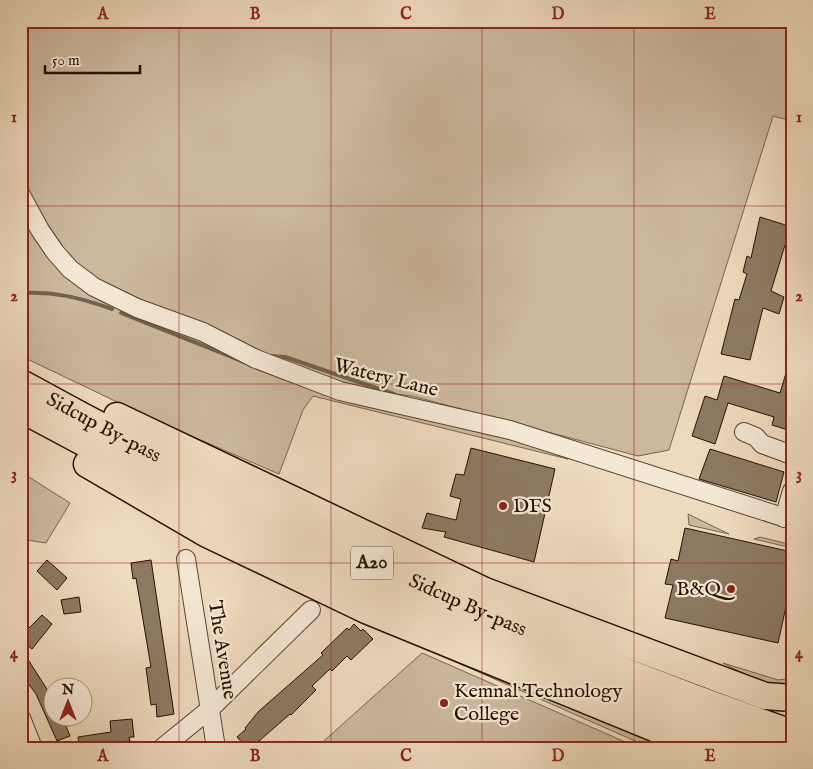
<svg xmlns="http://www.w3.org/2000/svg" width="813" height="769" font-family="'IM FELL English',serif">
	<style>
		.green { fill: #ccb89d; stroke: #78644e }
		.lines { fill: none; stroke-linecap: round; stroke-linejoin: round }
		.stream { stroke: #74614b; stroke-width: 4 }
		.building { fill: #8d7a62; stroke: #241100 }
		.minor-casing { stroke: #56432f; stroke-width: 20 }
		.highway-casing { stroke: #241100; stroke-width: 29 }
		.minor { stroke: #f4e7d4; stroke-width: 18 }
		.highway { stroke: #eedabd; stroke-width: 26 }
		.grid { fill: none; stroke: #8f2418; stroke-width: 1; stroke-opacity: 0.55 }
		.poi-dot { fill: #8f2418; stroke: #f4e7d4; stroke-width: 2 }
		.labels { text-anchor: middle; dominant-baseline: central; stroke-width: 4.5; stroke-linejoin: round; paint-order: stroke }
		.shield { fill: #f4e7d4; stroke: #625140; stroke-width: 1 }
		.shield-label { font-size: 19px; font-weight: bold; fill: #241100 }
		.street-label { font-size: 20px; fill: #241100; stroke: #f4e7d4 }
		.poi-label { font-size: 20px; fill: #241100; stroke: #f4e7d4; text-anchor: start }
		.neatline { fill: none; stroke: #8f2418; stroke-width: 2 }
		.grid-label { font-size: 16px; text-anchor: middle; font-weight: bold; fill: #8f2418 }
	</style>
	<rect width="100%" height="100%" fill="#eedabd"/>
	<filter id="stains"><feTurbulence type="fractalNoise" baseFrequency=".004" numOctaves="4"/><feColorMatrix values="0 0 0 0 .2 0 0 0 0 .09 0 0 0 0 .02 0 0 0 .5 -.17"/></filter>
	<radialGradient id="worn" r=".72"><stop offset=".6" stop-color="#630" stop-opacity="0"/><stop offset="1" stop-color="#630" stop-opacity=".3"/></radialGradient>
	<g class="green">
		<path d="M21,21H792V121L773,116L669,450L638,456L412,396L349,388L159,308L73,267L43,229L21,185Z"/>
		<path d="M21,207L51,256L207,341L510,437L568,459L313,396L303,410L279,474L159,422L21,356Z"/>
		<path d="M21,472L70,503L46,543L21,539Z"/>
		<path d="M688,514L729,534L689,525Z"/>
		<path d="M760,537L792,545V548L754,539Z"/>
		<path d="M422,653L639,748H316Z"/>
		<path d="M440,655L448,656L668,748H651Z"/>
		<path d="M723,663L778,680L792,678V687C767,685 745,675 723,663Z"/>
	</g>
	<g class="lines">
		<g class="stream">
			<path d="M21,293C54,291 81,298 112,309"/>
			<path d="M121,313L244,362"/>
			<path d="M270,356L285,357L394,394"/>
		</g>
	</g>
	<g class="building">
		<path d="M760,217L792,227V247L785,245L771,291L784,297L779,314L763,308L750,360L721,354L735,299L739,300L747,274L743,272L747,256L751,258Z"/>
		<path d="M789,363H792V418L788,430L772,425L774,417L728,403L715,444L692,436L705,396L717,400L724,376L780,393Z"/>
		<path d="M471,448L555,469L534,562L444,537L446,532L422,528L427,513L456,520L461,499L450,496L456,474L464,475Z"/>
		<path d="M710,449L784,472L776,502L699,479Z"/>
		<path d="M685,528L792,552V593H789L778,643L665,618L673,585L665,584L671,559L678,561Z"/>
		<path d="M47,560L67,578L57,590L37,571Z"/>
		<path d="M151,560L174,714L157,717L156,704L151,705L146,668L151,667L136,578L133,579L131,563Z"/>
		<path d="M79,597L81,612L64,614L61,600Z"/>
		<path d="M42,615L52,624L32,649L21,640V636Z"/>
		<path d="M354,624L361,631L363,629L373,639L351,660L347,656L332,671L330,669L312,686L316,690L291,715L290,714L251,748H247L237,737L246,729L245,728L259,711L323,655L321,653L347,628L349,630Z"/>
		<path d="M27,658L52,697V716H62L70,736L57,741L36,694L21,674V662Z"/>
		<path d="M132,719L134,737H129L130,741L102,744L103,748H80L78,737L111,732L110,721Z"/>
	</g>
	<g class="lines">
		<defs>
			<g id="minor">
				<path d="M21,195L40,230L55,252L70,269L94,287L137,308L203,332L256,359L340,391L510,430L792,520"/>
				<path d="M744,432L756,437L762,444L792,455"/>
				<path d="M784,518L792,491"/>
				<path d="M186,559L216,748"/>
				<path d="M21,718L33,748"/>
				<path d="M162,748L210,709L311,610"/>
			</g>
			<g id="highway">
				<path id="s1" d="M21,383C269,519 524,641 792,733"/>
				<path d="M21,409L178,493L390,596L627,695L772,748"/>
				<path d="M117,416L485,591L765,696L792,698"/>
				<path d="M87,464L207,534L366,610L703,748"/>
			</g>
		</defs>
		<use href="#minor" class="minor-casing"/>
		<use href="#highway" class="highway-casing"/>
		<use href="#minor" class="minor"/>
		<use href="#highway" class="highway"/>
	</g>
	<path class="grid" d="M179,21V748M331,21V748M482,21V748M634,21V748M21,206H792M21,384H792M21,563H792"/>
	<g class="poi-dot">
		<circle cx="503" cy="506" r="5"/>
		<circle cx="731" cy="589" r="5"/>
		<circle cx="444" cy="703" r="5"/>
	</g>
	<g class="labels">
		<rect class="shield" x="351" y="546.5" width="42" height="33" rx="4"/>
		<g class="shield-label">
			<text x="372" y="563">A20</text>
		</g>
		<g class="street-label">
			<text transform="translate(386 378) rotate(14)">Watery Lane</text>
			<text stroke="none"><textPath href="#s1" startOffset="94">Sidcup By-pass</textPath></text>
			<text stroke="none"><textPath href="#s1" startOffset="499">Sidcup By-pass</textPath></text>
			<text transform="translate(222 650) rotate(81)">The Avenue</text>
		</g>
		<g class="poi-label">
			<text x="513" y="506">DFS</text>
			<text x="721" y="589" text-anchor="end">B&amp;Q</text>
			<text x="454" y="691">Kemnal Technology<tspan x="454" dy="23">College</tspan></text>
		</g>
	</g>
	<rect width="813" height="769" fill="none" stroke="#eedabd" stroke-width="55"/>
	<g transform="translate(68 702)"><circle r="24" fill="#f4e7d4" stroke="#a1917f"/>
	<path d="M0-4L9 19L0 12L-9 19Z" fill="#8f2418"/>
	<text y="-8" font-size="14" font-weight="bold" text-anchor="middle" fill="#241100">N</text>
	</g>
	<path d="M45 65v8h95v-8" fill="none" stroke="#241100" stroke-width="2.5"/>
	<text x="52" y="65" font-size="15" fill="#241100" stroke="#f4e7d4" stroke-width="4" paint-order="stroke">50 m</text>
	<rect x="28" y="28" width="758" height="714" class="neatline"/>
	<g class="grid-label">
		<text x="103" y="19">A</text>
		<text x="255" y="19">B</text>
		<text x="406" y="19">C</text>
		<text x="558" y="19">D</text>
		<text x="710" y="19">E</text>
		<text x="14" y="122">1</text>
		<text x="799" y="122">1</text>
		<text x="14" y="301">2</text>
		<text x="799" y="301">2</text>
		<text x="14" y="479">3</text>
		<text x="799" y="479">3</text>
		<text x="14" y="658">4</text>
		<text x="799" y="658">4</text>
		<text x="103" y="761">A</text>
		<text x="255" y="761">B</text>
		<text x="406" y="761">C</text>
		<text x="558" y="761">D</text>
		<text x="710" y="761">E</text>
	</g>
	<rect width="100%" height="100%" filter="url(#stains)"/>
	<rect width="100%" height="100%" fill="url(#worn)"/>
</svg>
